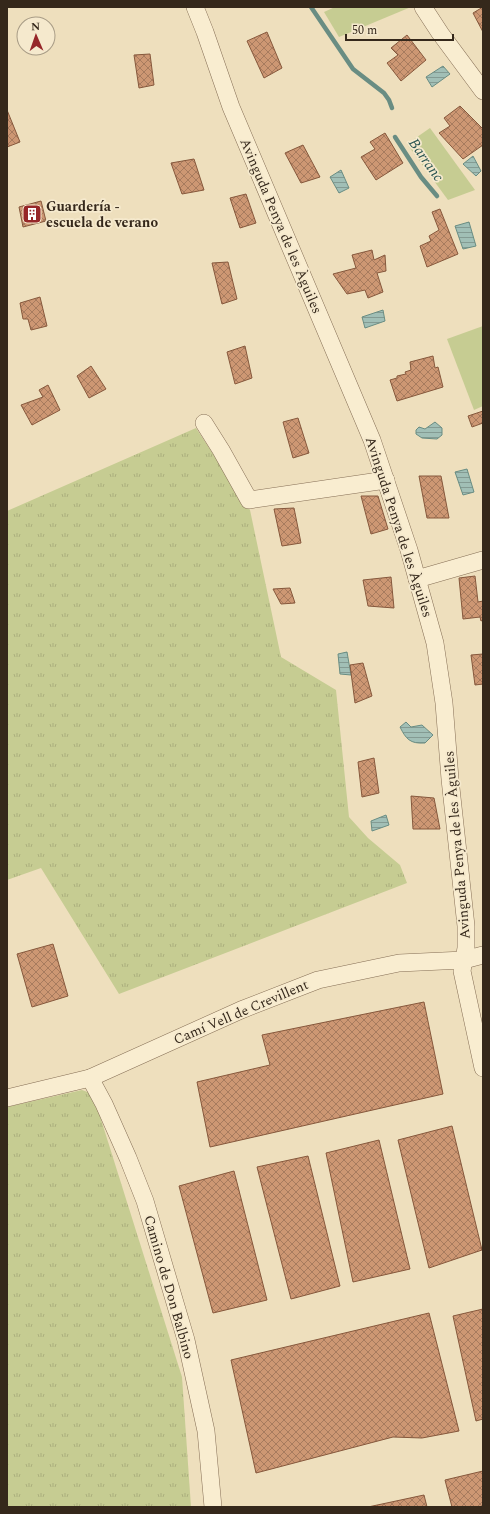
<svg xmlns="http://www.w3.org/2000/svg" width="490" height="1514" font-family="Spectral,serif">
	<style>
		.grass { fill: url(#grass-tufts) }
		.garden { fill: #c6cc92 }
		.water { fill: url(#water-rules); stroke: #698d83 }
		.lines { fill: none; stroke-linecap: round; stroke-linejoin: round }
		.stream { stroke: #698d83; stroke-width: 4.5 }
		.building { fill: url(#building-cross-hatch); stroke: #86583c }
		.minor-casing { stroke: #866f56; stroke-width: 18 }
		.minor { stroke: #f9edd0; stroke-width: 17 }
		.labels { text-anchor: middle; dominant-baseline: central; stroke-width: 3.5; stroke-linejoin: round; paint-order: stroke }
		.poi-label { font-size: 14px; font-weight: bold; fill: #35281b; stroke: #f5e9cd; text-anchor: start }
		.street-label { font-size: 14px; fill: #35281b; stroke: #f5e9cd }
		.water-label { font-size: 15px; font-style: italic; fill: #2a5552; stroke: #f5e9cd }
	</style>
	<defs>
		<pattern id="grass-tufts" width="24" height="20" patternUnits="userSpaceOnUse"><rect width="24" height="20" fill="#c6cc92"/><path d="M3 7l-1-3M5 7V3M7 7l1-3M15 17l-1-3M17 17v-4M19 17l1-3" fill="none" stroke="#abaf7d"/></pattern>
		<pattern id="water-rules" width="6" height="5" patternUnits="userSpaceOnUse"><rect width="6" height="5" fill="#a1bfb6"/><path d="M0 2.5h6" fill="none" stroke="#849b93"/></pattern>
		<pattern id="building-cross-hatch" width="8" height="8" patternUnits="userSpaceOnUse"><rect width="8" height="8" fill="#cd9773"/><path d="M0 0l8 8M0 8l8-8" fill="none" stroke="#a77b5e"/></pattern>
	</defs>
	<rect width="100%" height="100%" fill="#eedfbd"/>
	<g class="grass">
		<path d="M196,428L250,510L281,657L336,690L349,817L368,838L400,865L407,883L119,994L41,868L7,880V511Z"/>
		<path d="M82,1090L93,1094L182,1377L191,1507H7V1107Z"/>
	</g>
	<g class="garden">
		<path d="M335,7H411L339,37L324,12Z"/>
		<path d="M430,128L475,190L448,200L407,144Z"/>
		<path d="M483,326V406L474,410L447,339Z"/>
	</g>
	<g class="water">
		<path d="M443,66L450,74L432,87L426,77Z"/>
		<path d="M473,156L481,171L476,176L463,164Z"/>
		<path d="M341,170L349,188L339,193L330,177Z"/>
		<path d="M469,222L476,246L463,249L455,226Z"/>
		<path d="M383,310L385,321L365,328L362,317Z"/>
		<path d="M435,422L442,428V435L437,439L422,438L416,434V430L419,427L425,429Z"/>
		<path d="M467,469L474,492L463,495L455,472Z"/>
		<path d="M347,652L351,675L340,674L338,654Z"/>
		<path d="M406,722L411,727L422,725L433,735L425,743C410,744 406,739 400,727Z"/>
		<path d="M386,815L389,825L372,831L371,821Z"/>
	</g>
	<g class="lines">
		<g class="stream">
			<path d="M311,7L353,69L384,93L389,100L392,108"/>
			<path d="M395,137L421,177L437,196"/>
		</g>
	</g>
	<g class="building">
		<path d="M483,7V32L473,13Z"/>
		<path d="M267,32L282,68L264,78L247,41Z"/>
		<path d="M407,35L426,60L401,81L387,63L398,55L391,48Z"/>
		<path d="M150,54L154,85L139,88L134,55Z"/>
		<path d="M460,106L483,129V145L463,159L439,133L450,126L444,118Z"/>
		<path d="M7,110L20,142L7,147Z"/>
		<path d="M385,133L403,163L376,180L361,157L375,149L370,142Z"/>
		<path d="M303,145L320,177L301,183L285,153Z"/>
		<path d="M194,159L204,190L182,194L171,163Z"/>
		<path d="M246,194L256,223L240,228L230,198Z"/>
		<path d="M41,201L46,221L23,227L19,207Z"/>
		<path d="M440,209L458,254L427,267L420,246L431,241L429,236L439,230L432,212Z"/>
		<path d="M372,250L374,260L385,255L386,271L377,273L383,292L368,298L365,290L347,294L333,274L356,268L352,255Z"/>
		<path d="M228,262L237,299L222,304L212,263Z"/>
		<path d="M40,297L47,326L31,330L28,319H23L20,303Z"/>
		<path d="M245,346L252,378L235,384L227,352Z"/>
		<path d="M433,356L435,368L438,367L443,387L397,401L390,380L397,378V376L406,374L405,372L411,370L410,362Z"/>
		<path d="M91,366L106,389L89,398L77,376Z"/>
		<path d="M48,385L60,410L32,425L21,405L43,397L39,390Z"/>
		<path d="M483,411V423L472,427L468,416Z"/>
		<path d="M298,418L309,453L293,458L283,422Z"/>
		<path d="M419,476H441L449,518H427Z"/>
		<path d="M361,496H378L388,529L371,534Z"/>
		<path d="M294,508L301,543L282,546L274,509Z"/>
		<path d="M475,576L478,602L483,601V620L481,621L480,617L463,619L459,578Z"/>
		<path d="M391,577L394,608L368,606L363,580Z"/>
		<path d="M290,588L295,603L281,604L273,589Z"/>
		<path d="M483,654V684L475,685L471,655Z"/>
		<path d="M363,663L372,696L355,703L350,665Z"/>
		<path d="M374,758L379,793L362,797L358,762Z"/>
		<path d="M411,796L434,798L440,829H413Z"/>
		<path d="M53,944L68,996L32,1007L17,954Z"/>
		<path d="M424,1002L443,1094L210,1147L197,1082L270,1065L262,1035Z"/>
		<path d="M452,1126L482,1250L429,1268L398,1140Z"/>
		<path d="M379,1140L410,1269L353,1282L326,1153Z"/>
		<path d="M308,1156L340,1286L291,1299L257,1167Z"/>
		<path d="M234,1171L267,1300L213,1313L179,1186Z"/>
		<path d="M483,1309V1419L476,1421L453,1316Z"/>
		<path d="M429,1313L459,1431L422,1438L393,1437L256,1473L231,1360Z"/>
		<path d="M483,1471V1507H452L445,1480Z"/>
		<path d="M424,1495L427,1507H368Z"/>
	</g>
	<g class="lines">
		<defs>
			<g id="minor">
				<path d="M195,7L205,32L231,107L372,440L409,550L435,643L444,703L450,779L466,926V948L462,971L483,1068"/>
				<path d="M423,7L440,33L483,91"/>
				<path d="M204,423L221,450L249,500L386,480"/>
				<path d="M417,579L483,560"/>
				<path d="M90,1078L104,1104L128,1158L145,1201L186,1340L206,1431L213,1507"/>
				<path d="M7,1098L90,1078L241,1010L318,980L399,963L464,960L483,955"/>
			</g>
		</defs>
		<use href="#minor" class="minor-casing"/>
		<use href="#minor" class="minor"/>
	</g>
	<defs>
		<symbol id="building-square" viewBox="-11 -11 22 22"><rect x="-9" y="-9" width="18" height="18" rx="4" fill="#962628" stroke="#f5e9cd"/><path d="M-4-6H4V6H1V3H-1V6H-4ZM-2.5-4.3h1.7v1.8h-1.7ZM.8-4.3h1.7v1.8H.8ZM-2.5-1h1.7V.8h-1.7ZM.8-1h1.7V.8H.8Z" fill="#fff"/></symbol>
	</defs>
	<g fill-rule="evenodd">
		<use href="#building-square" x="21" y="203" width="22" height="22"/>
	</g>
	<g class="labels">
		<g class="poi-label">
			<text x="46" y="206">Guardería -<tspan x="46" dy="16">escuela de verano</tspan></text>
		</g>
		<g class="street-label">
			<text transform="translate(281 226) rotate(67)">Avinguda Penya de les Àguiles</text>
			<text transform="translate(399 527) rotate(72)">Avinguda Penya de les Àguiles</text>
			<text transform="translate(457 845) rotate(-95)">Avinguda Penya de les Àguiles</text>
			<text transform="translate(241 1012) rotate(-23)">Camí Vell de Crevillent</text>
			<text transform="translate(169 1287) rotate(74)">Camino de Don Balbino</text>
		</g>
		<g class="water-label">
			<text transform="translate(426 160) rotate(55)">Barranc</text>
		</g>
	</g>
	<rect width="490" height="1514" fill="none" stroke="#35281b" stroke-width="16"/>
	<g transform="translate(36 36) rotate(358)"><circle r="19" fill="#f5e9cd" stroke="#a89c86"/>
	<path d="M0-3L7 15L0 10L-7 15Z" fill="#962628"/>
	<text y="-6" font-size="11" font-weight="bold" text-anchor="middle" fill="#35281b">N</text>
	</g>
	<path d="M346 34v6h107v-6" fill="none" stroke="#35281b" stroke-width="2"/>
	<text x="352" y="34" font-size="12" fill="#35281b" stroke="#f5e9cd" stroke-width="3" paint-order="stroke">50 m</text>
</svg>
